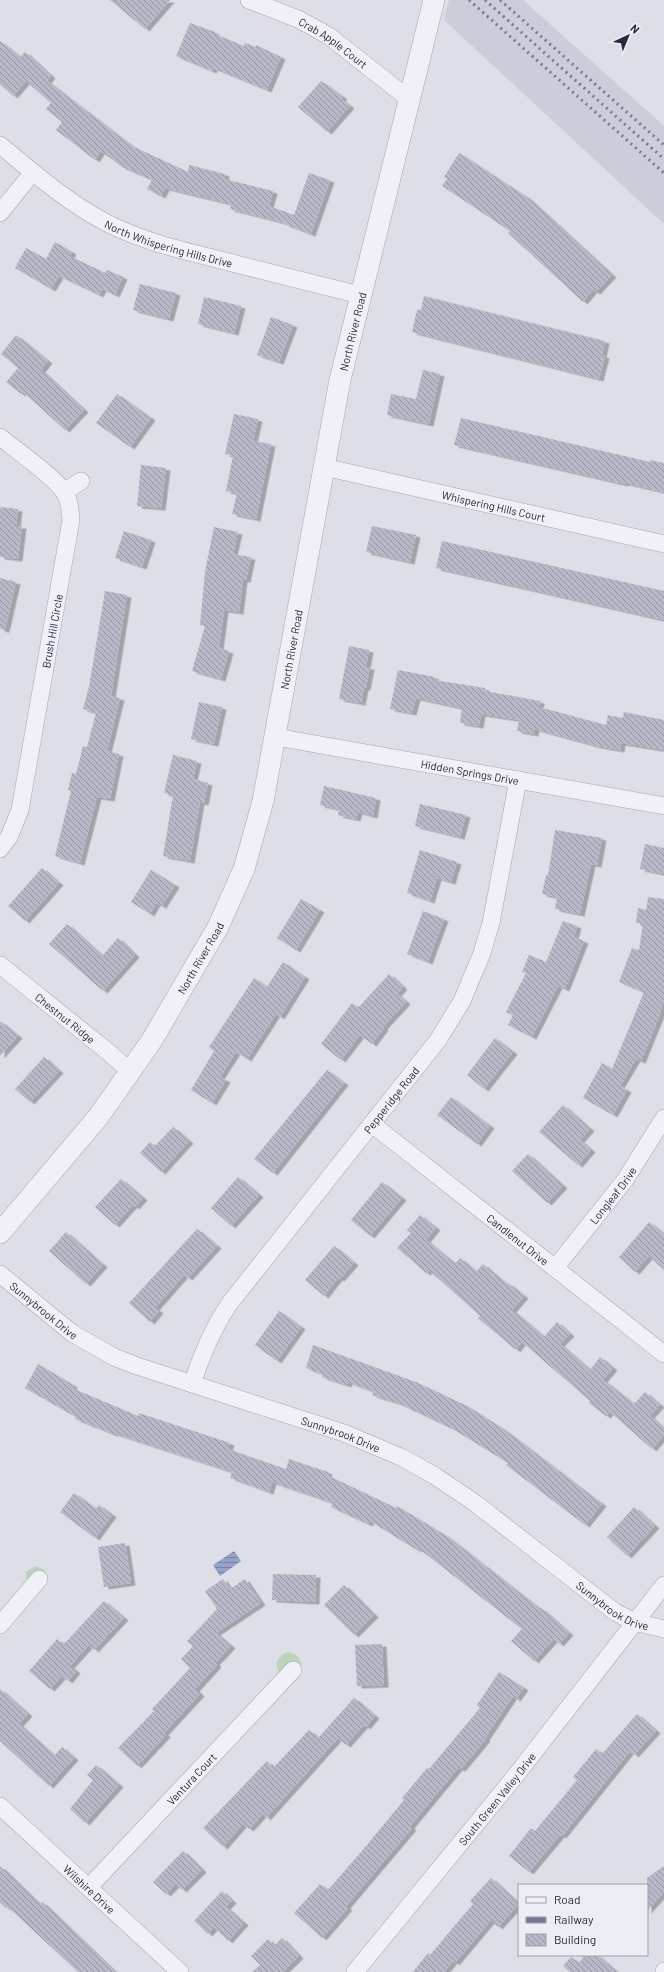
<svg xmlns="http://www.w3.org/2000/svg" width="664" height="1972" font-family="Barlow,sans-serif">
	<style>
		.built { fill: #cbcdda }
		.grass { fill: #bed2be }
		.water { fill: url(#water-rules) }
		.building { fill: url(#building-back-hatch); filter: url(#shadow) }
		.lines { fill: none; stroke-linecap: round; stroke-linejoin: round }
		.minor-casing { stroke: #a2a4b2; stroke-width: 18 }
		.tertiary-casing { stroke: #a2a4b2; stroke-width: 22 }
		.minor { stroke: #f0f0f6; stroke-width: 17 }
		.tertiary { stroke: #f0f0f6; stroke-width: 21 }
		.rail { stroke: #767992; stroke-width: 3; stroke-dasharray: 2 4; stroke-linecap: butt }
		.labels { text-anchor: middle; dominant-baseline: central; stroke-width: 3; stroke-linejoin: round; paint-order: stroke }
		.street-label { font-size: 11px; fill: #26283f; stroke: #edeef5 }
	</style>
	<defs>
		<pattern id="water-rules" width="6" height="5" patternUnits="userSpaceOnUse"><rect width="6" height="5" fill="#96a1ca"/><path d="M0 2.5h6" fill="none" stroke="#7a83a5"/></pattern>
		<pattern id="building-back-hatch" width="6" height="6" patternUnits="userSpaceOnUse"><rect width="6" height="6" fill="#b7b9c8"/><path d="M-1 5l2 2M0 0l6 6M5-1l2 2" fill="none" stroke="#9596a4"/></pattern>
		<filter id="shadow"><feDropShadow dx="4.5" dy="2.5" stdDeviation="0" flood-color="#0004"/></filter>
	</defs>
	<rect width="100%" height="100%" fill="#dddee8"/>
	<path class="built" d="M449,0H523L664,126V224L444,20Z"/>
	<g class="grass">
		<path d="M35,1566L45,1570L47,1580L27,1583L26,1572Z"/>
		<path d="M289,1652C300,1655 303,1662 300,1672L282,1677C273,1666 276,1655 289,1652Z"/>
	</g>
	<path class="water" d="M234,1551L241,1561L220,1576L213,1565Z"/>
	<g class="building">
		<path d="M110,0H170L145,29Z"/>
		<path d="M190,23L215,32V34L244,46L245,43L256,47V45L281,57L267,90L213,68L212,71L176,56Z"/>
		<path d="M0,41L20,57L25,52L51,76L47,81L132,146L188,172L189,165L225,174L224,179L273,191L269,206L294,215L309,173L330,180L311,234L284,224L285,223L230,209L231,204L165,188L161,196L147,189L152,180L122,167L101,151L95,160L56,130L62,122L46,109L51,103L26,81L13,96L0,84Z"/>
		<path d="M321,81L343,97L341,99L350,106L327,132L298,107Z"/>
		<path d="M459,153L528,198L612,275L596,292L593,290L583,302L508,233L510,231L442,186L447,179L444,177Z"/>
		<path d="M55,242L72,252L70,256L105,273L107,270L123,277L115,295L102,289L99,295L59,276L51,289L15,268L26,248L46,259Z"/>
		<path d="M140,284L176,293L169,319L133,310Z"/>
		<path d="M424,296L605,341L602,355L605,356L599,379L412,332L417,310H421Z"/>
		<path d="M204,297L241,306L234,333L198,324Z"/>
		<path d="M271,317L293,325L279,362L257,355Z"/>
		<path d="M16,335L48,361L41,370L84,410L65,430L23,392L21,394L6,382L18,368L1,354Z"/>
		<path d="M423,370L440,374L429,424L387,415L391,394L416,399Z"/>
		<path d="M117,394L151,418L130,447L96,423Z"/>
		<path d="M234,414L258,419L253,441L271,444L256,519L232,514L237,493L226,491L233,456L225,454Z"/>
		<path d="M461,418L650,462V460L664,463V492L625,483L624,484L454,445Z"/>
		<path d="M141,465L166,468L161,508L137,506Z"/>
		<path d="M0,507L18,509L16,526H22L18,559L0,557Z"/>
		<path d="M372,526L416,535L410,562L366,552Z"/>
		<path d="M214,527L238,532L233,554L251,557L246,580H243L239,612L224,610L219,648L229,651L221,679L192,671L205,626L200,625L205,572Z"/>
		<path d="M124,531L151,540L142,567L115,558Z"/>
		<path d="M442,541L664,591V620L436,568Z"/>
		<path d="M0,578L16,582L5,630L0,629Z"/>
		<path d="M105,591L127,595L111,696L120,698L107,751L119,754L110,799L97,797L80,863L55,856L71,791L68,790L72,773L76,774L83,746L87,747L96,713L83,709L89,687Z"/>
		<path d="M349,646L369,650L366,667H370L366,688H364L361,703L339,699Z"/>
		<path d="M398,670L435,677L434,680L485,688V691L540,701L539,707L606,725L608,715L623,718L624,712L664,720V750L621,743L620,750L597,746L535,729L534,734L517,731L519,720L481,714L479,726L460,723L462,708L416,698L412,713L390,709Z"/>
		<path d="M199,702L222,707L214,744L191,739Z"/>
		<path d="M173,755L197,761L193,779L208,783L204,803L200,802L190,861L163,856L173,795L164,793Z"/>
		<path d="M324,786L376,798L373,816L358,812L356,819L338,815L339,809L320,805Z"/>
		<path d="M420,804L466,815L460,837L415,826Z"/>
		<path d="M555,830L602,838L597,865L591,864L580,914L555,909L557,897L542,894L546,875H548Z"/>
		<path d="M645,844L664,848V874L640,869Z"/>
		<path d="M420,850L457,862L451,882L437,878L430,901L407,893Z"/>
		<path d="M42,868L59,883L25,921L8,906Z"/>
		<path d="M151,870L175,885L162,906L156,903L150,914L131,902Z"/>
		<path d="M648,897L664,899V999L659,1017L641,1061L636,1059L620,1086L627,1090L613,1115L583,1098L602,1063L612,1069L644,992L619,982L632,948L639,950L643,924L636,923L638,908L646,910Z"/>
		<path d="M301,899L320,910L296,950L277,938Z"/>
		<path d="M423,911L444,919L428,962L407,954Z"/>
		<path d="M563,921L577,926L574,937L584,941L565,989L558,986L532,1037L508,1025L513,1015L506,1012L526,973L522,972L529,955L546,962Z"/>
		<path d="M67,924L102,956L118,938L135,955L103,991L49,944Z"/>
		<path d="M283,962L305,977L280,1017L276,1014L247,1059L236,1052L220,1077L226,1080L212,1103L191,1090L214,1051L209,1047L254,978L267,987Z"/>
		<path d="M389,974L403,987L397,994L406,1002L383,1027L384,1028L372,1044L360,1035L341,1060L321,1044L352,1003L358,1008Z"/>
		<path d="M0,1021L18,1036L0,1056Z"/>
		<path d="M495,1038L513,1052L484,1089L467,1075Z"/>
		<path d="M44,1057L59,1071L30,1102L15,1089Z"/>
		<path d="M327,1070L344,1083L273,1173L254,1159Z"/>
		<path d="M451,1097L490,1126L477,1144L437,1115Z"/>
		<path d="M563,1105L590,1129L580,1140L591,1150L578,1165L539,1132Z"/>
		<path d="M173,1127L189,1141L161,1172L140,1153L150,1142L155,1146Z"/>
		<path d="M528,1154L563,1186L547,1203L512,1171Z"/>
		<path d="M238,1177L259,1195L231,1226L211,1208Z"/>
		<path d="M121,1179L143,1198L135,1207L133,1205L115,1225L95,1207Z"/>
		<path d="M382,1182L402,1198L370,1236L351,1220Z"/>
		<path d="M420,1215L436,1228L426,1240L455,1264L460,1258L476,1272L483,1264L507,1285L508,1283L524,1296L512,1310L544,1337L557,1322L570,1334L560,1344L590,1370L600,1357L613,1368L603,1380L634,1404L645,1392L660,1405L650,1416L664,1429V1435L652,1449L610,1412L606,1416L589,1403L590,1401L522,1342L516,1350L478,1318L480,1316L429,1270L426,1273L397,1248L411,1233L407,1230Z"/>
		<path d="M649,1222L664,1234V1270L649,1256L635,1272L619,1257Z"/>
		<path d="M197,1229L217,1246L188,1278L184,1275L155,1308L159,1311L150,1322L129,1303Z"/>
		<path d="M66,1232L103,1265L86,1284L49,1251Z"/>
		<path d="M334,1246L354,1263L340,1279L338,1278L324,1296L305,1280Z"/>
		<path d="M279,1311L301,1327L277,1361L255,1345Z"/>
		<path d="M313,1345L416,1382L467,1406L502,1428L602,1504L585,1525L506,1465L508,1463L453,1429L398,1403L372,1395L374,1392L348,1382L347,1385L322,1377L323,1374L306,1368Z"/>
		<path d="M38,1364L73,1385L72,1388L138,1416L139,1413L230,1443L228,1449L286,1469L289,1459L328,1472L327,1475L396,1508L397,1506L448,1537L540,1609L541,1608L569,1633L559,1644L554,1639L534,1661L511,1641L522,1629L418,1548L417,1550L370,1521L368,1524L331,1507L333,1503L272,1482L269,1492L230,1478L232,1472L113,1433V1434L75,1419L76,1417L25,1388Z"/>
		<path d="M74,1493L96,1509L99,1505L112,1515L95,1538L60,1512Z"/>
		<path d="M634,1507L655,1526L627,1556L607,1537Z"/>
		<path d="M125,1543L131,1583L104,1587L98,1547Z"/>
		<path d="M273,1574L316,1575L315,1602L272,1600Z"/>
		<path d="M223,1579L230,1589L245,1579L261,1603L216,1633L231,1646L215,1663L217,1665L195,1689L200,1694L164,1733L166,1735L137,1766L118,1748L154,1711L152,1709L190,1668L181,1659L193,1646L187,1641L217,1609L205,1591Z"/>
		<path d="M344,1585L374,1615L354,1635L324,1605Z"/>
		<path d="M104,1601L124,1618L94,1650L89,1645L70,1666L76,1671L68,1681L62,1676L50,1689L29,1671L57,1639L63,1645Z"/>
		<path d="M382,1644L384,1685L357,1686L355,1645Z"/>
		<path d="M499,1672L524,1688L516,1699L513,1696L485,1738L486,1739L461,1769L458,1768L410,1826L412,1828L346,1906L348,1908L322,1938L294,1913L320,1884L328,1890L361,1852L404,1800L402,1798L427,1768L429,1769L480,1708L477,1705Z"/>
		<path d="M0,1689L28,1714L19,1724L54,1756L62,1747L74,1758L49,1786L0,1741Z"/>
		<path d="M354,1698L375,1716L366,1727L364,1725L346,1745L338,1738L266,1818L263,1814L249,1829L243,1824L223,1847L203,1828L267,1761L273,1768L309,1730L318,1738Z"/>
		<path d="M637,1714L656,1731L634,1755L630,1751L562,1836L560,1835L529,1872L509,1856L531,1828L535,1831L577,1780L573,1777L596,1749L602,1754Z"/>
		<path d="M96,1765L119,1785L85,1823L70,1809L93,1780L87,1775Z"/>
		<path d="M183,1851L202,1870L182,1890L176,1884L166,1894L153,1882Z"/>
		<path d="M0,1866L40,1905L42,1902L115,1972H78L8,1907L6,1908L0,1902Z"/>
		<path d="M664,1866V1892L647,1911V1878Z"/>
		<path d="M491,1878L519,1904L498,1927L491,1920L455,1963L453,1961L444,1972H413L428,1953L430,1955L473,1904L470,1901Z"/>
		<path d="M222,1891L232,1901L226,1907L244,1923L228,1941L214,1927L208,1934L194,1921Z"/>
		<path d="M282,1938L299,1956L283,1972H252L260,1965L251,1956L268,1939L274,1946Z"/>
		<path d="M585,1955H597L617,1972H570L563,1966L571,1957L579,1963Z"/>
	</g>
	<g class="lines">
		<defs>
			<g id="minor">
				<path id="s1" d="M249,0L298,19L329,36L409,99"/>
				<path id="s2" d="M0,145C34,173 68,203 107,223C144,242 185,251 225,261C270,273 315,284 360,295"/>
				<path d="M0,213L33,172"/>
				<path d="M0,437C16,450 56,478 65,493C70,502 70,510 71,520L20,810L9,837L0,849"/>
				<path id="s3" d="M324,467L664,544"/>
				<path d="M64,492L81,481"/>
				<path id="s4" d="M276,737L664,806"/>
				<path id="s5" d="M0,965L107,1051L131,1072"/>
				<path id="s6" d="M372,1124L664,1354"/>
				<path id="s7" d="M555,1268L625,1180L664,1118"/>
				<path id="s8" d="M0,1274L72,1333L114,1357L137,1366L344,1433L403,1458L435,1476L475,1503L615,1612L634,1622L664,1629"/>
				<path id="s9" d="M192,1384C202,1355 212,1329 230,1303L438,1040L462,1001L482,953L491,923L518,780"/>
				<path d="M0,1625L39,1579"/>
				<path id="s10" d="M0,1806L180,1972"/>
				<path id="s11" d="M89,1887L293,1670"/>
				<path id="s12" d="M355,1972L513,1779L664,1585"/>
				<path d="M664,1972V1971"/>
			</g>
			<g id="tertiary">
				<path id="s13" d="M0,1233L99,1116L152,1040L218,927L244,869L263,801L340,380L434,0"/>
			</g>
		</defs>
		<use href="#minor" class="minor-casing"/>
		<use href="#tertiary" class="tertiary-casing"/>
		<use href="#minor" class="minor"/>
		<use href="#tertiary" class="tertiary"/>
		<g class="rail">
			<path d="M469,0L664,173"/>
			<path d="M485,0L664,159"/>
			<path d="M500,0L664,145"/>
		</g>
	</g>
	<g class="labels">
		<g class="street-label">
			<text stroke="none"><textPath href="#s1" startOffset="95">Crab Apple Court</textPath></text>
			<text stroke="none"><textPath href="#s2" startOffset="198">North Whispering Hills Drive</textPath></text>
			<text stroke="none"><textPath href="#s13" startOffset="989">North River Road</textPath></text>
			<text stroke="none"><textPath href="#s3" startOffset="174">Whispering Hills Court</textPath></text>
			<text transform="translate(52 631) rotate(-80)">Brush Hill Circle</text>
			<text stroke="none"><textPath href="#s13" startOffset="665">North River Road</textPath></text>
			<text stroke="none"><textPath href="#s4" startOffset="197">Hidden Springs Drive</textPath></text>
			<text stroke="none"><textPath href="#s13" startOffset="341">North River Road</textPath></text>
			<text stroke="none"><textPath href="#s5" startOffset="84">Chestnut Ridge</textPath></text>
			<text stroke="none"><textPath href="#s9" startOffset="349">Pepperidge Road</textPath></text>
			<text stroke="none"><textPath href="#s7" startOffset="93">Longleaf Drive</textPath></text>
			<text stroke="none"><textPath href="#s6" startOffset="186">Candlenut Drive</textPath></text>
			<text stroke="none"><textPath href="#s8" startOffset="57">Sunnybrook Drive</textPath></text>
			<text stroke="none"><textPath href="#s8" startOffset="381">Sunnybrook Drive</textPath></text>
			<text stroke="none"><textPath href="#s8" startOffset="705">Sunnybrook Drive</textPath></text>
			<text stroke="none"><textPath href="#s11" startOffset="149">Ventura Court</textPath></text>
			<text stroke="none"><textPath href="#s12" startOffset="224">South Green Valley Drive</textPath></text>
			<text stroke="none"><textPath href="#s10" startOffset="122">Wilshire Drive</textPath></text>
		</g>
	</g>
	<rect x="518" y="1884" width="130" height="72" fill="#edeef5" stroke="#9d9fac"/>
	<rect x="526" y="1897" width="20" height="6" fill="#f0f0f6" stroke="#9d9fac"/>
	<text x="554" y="1904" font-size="12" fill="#26283f">Road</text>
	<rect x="526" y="1917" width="20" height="6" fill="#767992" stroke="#9d9fac"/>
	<text x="554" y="1924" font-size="12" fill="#26283f">Railway</text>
	<rect x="526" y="1934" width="20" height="12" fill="url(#building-back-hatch)" stroke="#9d9fac"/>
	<text x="554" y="1944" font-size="12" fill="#26283f">Building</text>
	<g transform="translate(628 36) rotate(44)" stroke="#edeef5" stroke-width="3" paint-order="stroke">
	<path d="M0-3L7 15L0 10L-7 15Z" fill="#26283f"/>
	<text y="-6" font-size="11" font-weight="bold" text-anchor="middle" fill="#26283f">N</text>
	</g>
</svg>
